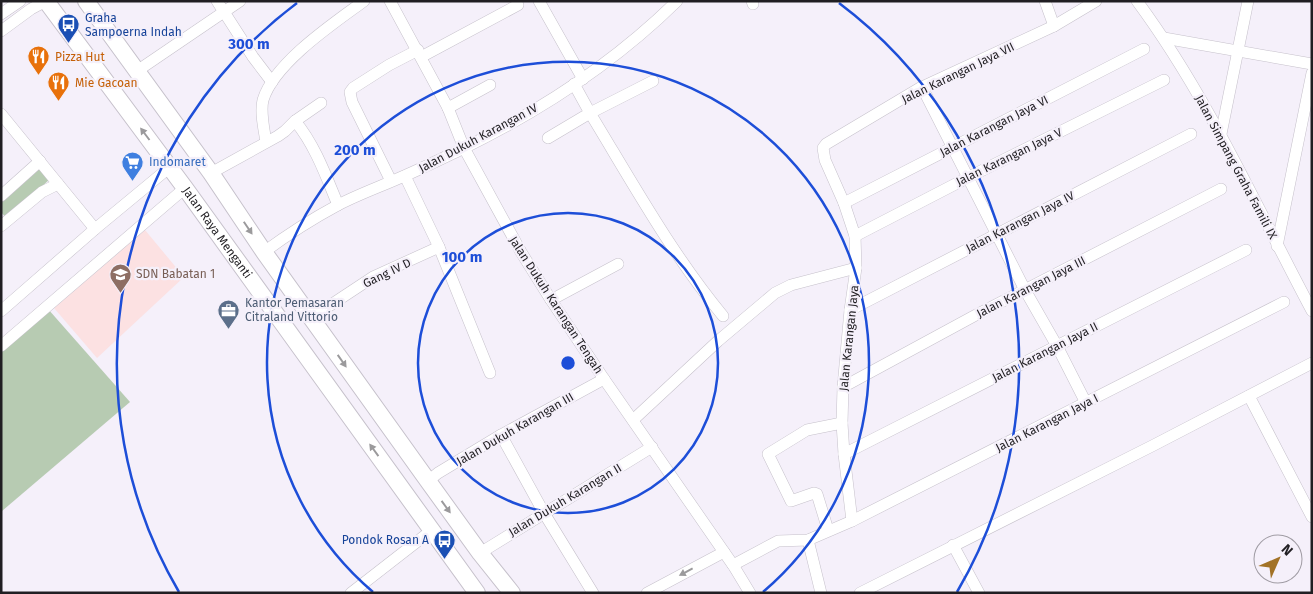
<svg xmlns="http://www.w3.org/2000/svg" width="1313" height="594" font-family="'Fira Sans',sans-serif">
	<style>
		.commercial { fill: #fce1e2 }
		.green { fill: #b7cbb2 }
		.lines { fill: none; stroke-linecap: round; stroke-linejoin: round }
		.minor-casing { stroke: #c6c1cb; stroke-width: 12 }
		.secondary-casing { stroke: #c6c1cb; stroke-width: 18 }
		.minor { stroke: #fff; stroke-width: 11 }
		.secondary { stroke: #fff; stroke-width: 16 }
		.oneway { fill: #9b9a9c }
		.ring { fill: none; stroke: #1d4ed8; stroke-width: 2.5 }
		.labels { text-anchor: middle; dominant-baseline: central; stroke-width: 4.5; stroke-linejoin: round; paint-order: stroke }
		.transit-label { font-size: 12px; fill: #164399; stroke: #f5f0fa; text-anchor: start }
		.food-label { font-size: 12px; fill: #c56008; stroke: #f5f0fa; text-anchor: start }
		.street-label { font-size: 12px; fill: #201e22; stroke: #f5f0fa }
		.shop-label { font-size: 12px; fill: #366cbe; stroke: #f5f0fa; text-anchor: start }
		.education-label { font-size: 12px; fill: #785e54; stroke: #f5f0fa; text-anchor: start }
		.service-label { font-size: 12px; fill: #4e5e75; stroke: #f5f0fa; text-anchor: start }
		.centre { fill: #1d4ed8; stroke: #f5f0fa; stroke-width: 2.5 }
		.ring-label { font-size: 15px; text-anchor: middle; font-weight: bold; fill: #1d4ed8; stroke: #f5f0fa; stroke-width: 4.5; stroke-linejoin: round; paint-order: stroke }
	</style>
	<rect width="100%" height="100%" fill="#f5f0fa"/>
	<path class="commercial" d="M145,230L184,277L97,358L54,308Z"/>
	<g class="green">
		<path d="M39,164L51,178L7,219L1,212V199Z"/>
		<path d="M48,309L130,402L2,511L1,351Z"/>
	</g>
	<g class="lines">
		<defs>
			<g id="minor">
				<path d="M217,1L253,57L272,82"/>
				<path d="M390,1L448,108L464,148L521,252L551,300L604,379L733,565L750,593"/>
				<path d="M539,1L583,79"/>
				<path d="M752,1L753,4"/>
				<path d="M1045,1L1054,26"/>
				<path d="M1137,1C1208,97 1256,206 1312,311"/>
				<path d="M1,14L20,1"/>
				<path d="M1,31L31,9L46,1"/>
				<path d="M1164,38L1312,64"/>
				<path d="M421,57L518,5"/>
				<path d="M137,71L240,1"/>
				<path d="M653,81L590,113C632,182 671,253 723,316"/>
				<path d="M922,87L1025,290L1057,346L1086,403"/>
				<path d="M448,108L490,85"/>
				<path d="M1,114L95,229"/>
				<path d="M295,121C315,145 326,176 338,205"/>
				<path d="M1221,134L1248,1"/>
				<path d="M548,138L590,113L574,84"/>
				<path d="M266,142C264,129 260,112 263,100C274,63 334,23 364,1"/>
				<path d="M211,173L278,136L285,131L295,121L321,103"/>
				<path d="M405,176L439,247L490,373"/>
				<path d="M391,181L352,102L350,92L353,88L389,65L418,50"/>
				<path d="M1,196L40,161"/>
				<path d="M844,203L1144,49"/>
				<path d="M1,226L42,192L58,184"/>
				<path d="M855,236L969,177L1164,80"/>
				<path d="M1277,246L1312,73"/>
				<path d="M264,252C287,235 312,219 338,205C359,194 382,186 404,176C423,168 443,158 462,149C540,111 615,62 677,1"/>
				<path d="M551,300L618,264"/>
				<path d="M850,310L1191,134"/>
				<path d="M1,311L95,229L170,167"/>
				<path d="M311,318L373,277L439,247"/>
				<path d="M1,346L185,188"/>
				<path d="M843,387L974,316L1221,189"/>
				<path d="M1249,396L1312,517"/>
				<path d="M633,420L718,341L775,293L791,285L856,268"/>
				<path d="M501,435L544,513L593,593"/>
				<path d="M844,454L1246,250"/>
				<path d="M428,481L438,473L501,435L604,379"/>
				<path d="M852,521L844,454L842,423L843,387L850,310L856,268L855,236L844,203L825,160L823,148L826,144L920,88L1054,26L1096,1"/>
				<path d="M828,530L817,494L814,493L791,501L768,454L807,430L842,423"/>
				<path d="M808,540L821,593"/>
				<path d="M953,545L979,593"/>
				<path d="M480,553L652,447"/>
				<path d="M733,565L778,541L808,540L852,521L1284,302"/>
				<path d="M351,593L432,530"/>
				<path d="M647,593L724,552"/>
				<path d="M860,593L1152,446L1312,363"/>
			</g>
			<g id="secondary">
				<path id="s1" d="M46,1L185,188L477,593"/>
				<path d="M86,1L211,173L264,252L428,481L480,553L512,593"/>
			</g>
		</defs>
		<use href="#minor" class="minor-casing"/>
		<use href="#secondary" class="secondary-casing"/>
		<use href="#minor" class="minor"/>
		<use href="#secondary" class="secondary"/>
	</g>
	<defs><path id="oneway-solid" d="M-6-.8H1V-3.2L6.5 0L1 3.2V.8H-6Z" transform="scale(1.25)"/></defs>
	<g class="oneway">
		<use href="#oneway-solid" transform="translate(145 134) rotate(-127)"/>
		<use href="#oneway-solid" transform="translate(248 228) rotate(56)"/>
		<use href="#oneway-solid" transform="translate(342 361) rotate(55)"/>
		<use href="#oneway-solid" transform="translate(374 450) rotate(-126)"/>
		<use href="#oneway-solid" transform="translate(446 507) rotate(54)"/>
		<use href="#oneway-solid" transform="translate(686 572) rotate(152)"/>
	</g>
	<g class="ring">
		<circle cx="568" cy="363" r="150"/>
		<path d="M373 592A301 301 0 1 1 763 592"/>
		<path d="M179 592A451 451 0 0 1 297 3M839 3A451 451 0 0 1 957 592"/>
	</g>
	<defs>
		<symbol id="bus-pin" viewBox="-11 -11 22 30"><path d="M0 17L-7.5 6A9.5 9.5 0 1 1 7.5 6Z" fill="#1a4fb4" stroke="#f5f0fa"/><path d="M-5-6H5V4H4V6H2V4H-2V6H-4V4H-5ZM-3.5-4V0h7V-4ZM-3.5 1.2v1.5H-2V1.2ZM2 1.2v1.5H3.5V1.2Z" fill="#fff"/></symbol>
		<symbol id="restaurant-pin" viewBox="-11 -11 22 30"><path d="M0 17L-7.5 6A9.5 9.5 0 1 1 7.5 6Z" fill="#e8710a" stroke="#f5f0fa"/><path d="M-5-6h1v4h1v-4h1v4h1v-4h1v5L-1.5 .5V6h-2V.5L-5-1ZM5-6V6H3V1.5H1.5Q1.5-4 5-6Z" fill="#fff"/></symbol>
		<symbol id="supermarket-pin" viewBox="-11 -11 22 30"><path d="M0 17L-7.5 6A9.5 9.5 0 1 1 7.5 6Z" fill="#3f7fe0" stroke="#f5f0fa"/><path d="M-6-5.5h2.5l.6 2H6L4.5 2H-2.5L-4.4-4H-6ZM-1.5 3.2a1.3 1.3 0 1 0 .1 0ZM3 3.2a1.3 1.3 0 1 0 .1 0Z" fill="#fff"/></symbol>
		<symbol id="school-pin" viewBox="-11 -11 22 30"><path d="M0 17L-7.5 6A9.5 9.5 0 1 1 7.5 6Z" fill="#8d6e63" stroke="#f5f0fa"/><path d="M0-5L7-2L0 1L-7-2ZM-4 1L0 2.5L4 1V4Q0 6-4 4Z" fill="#fff"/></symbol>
		<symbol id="office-pin" viewBox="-11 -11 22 30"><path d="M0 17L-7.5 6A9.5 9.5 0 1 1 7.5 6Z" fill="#5c6f8a" stroke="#f5f0fa"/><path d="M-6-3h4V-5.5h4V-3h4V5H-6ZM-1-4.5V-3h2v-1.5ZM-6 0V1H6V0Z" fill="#fff"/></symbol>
	</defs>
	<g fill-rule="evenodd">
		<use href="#bus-pin" x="56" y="12" width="25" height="34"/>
		<use href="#restaurant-pin" x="26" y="44" width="25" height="34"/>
		<use href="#restaurant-pin" x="46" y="70" width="25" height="34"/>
		<use href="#supermarket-pin" x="120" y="150" width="25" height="34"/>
		<use href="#school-pin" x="108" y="262" width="25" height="34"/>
		<use href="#office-pin" x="216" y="298" width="25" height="34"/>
		<use href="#bus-pin" x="432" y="528" width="25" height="34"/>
	</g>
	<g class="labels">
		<g class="transit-label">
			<text x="85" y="18">Graha<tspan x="85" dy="14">Sampoerna Indah</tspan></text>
			<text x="429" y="540" text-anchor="end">Pondok Rosan A</text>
		</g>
		<g class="food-label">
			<text x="55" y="57">Pizza Hut</text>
			<text x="75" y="83">Mie Gacoan</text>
		</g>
		<g class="street-label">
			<text transform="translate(958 73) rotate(-26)">Jalan Karangan Jaya VII</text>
			<text transform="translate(994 126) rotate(-27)">Jalan Karangan Jaya VI</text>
			<text transform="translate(478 138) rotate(-28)">Jalan Dukuh Karangan IV</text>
			<text transform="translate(1009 157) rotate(-26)">Jalan Karangan Jaya V</text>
			<text transform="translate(1236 167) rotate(62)">Jalan Simpang Graha Famili IX</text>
			<text transform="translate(1020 222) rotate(-27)">Jalan Karangan Jaya IV</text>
			<text stroke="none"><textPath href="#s1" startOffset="288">Jalan Raya Menganti</textPath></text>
			<text transform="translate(387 273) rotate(-26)">Gang IV D</text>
			<text transform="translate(1031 287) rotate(-27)">Jalan Karangan Jaya III</text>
			<text transform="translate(556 305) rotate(57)">Jalan Dukuh Karangan Tengah</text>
			<text transform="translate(849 338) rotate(-84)">Jalan Karangan Jaya</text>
			<text transform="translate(1045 352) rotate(-27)">Jalan Karangan Jaya II</text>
			<text transform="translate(1047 423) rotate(-27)">Jalan Karangan Jaya I</text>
			<text transform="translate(515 429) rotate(-30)">Jalan Dukuh Karangan III</text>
			<text transform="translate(565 500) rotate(-31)">Jalan Dukuh Karangan II</text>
		</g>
		<g class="shop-label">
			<text x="149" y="162">Indomaret</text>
		</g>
		<g class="education-label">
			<text x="136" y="274">SDN Babatan 1</text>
		</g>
		<g class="service-label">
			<text x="245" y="303">Kantor Pemasaran<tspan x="245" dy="14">Citraland Vittorio</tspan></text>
		</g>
	</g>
	<circle cx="568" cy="363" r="8" class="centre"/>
	<g class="ring-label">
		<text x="249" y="49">300 m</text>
		<text x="355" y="155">200 m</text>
		<text x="462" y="262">100 m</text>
	</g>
	<rect width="1313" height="594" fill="none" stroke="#201e22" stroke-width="5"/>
	<g transform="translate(1278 559) rotate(45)"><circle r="24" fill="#f5f0fa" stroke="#a09ca4"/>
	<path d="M0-4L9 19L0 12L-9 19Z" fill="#a27226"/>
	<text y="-8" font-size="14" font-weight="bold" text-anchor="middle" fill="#201e22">N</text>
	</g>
</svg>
